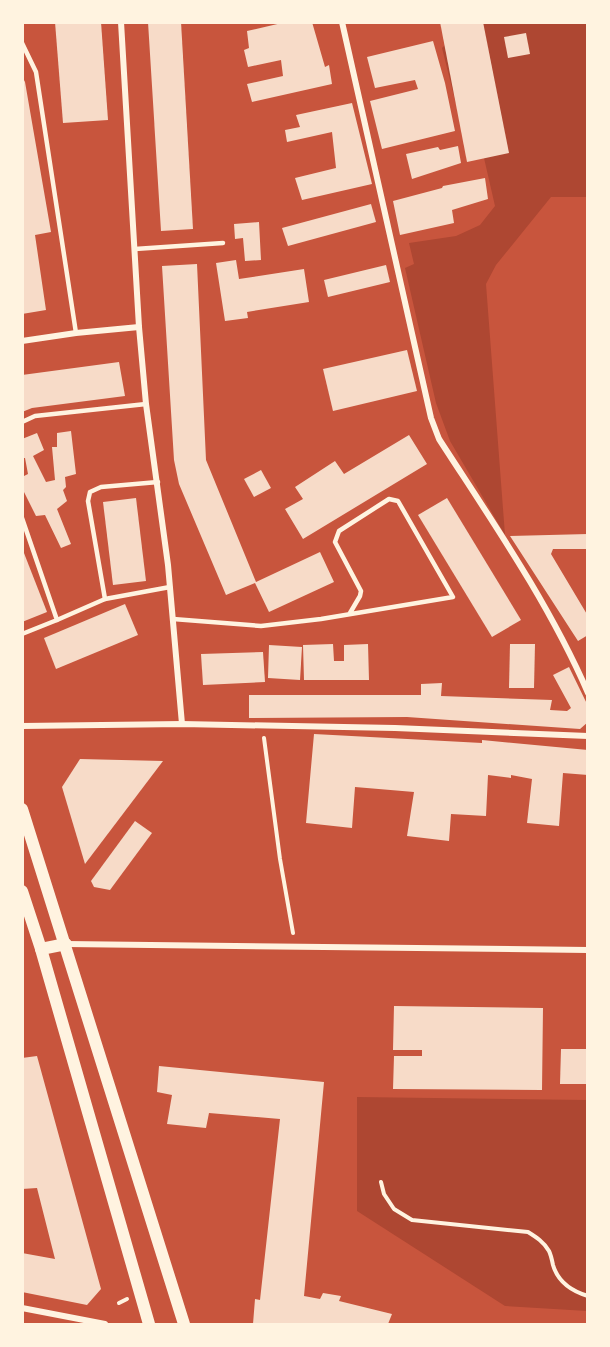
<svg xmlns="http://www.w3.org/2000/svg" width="610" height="1347" font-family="Spectral,serif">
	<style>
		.green { fill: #ae4732 }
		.building { fill: #f7dbc8 }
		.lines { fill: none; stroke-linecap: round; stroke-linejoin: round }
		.path { stroke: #fff3e0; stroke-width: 4 }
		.service { stroke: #fff3e0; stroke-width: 4.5 }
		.minor { stroke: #fff3e0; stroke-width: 6 }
		.secondary { stroke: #fff3e0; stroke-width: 12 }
	</style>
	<rect width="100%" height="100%" fill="#c8553d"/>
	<g class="green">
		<path d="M441,23H587V197H551L496,265L486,284L505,535L450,441L436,403L405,268L414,264L409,243L456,236L480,225L495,206L484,158L470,160L442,48L446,44Z"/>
		<path d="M357,1097L587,1100V1311L505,1306L357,1211Z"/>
	</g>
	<g class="building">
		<path d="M55,22H101L108,120L63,123Z"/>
		<path d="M148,22H181L193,229L161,231Z"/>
		<path d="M286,22H312L325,67L329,65L332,84L252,102L247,84L283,76L281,60L248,67L244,50L249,48L247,31Z"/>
		<path d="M440,22H483L509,153L467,162Z"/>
		<path d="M526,33L530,54L508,58L504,37Z"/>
		<path d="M433,41L445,83L455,131L382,149L370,101L418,89L415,80L375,88L367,57Z"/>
		<path d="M22,76L25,82L51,232L35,235L46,310L22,314Z"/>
		<path d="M352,103L372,184L302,200L295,178L336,168L332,132L287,142L285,130L300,127L296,115Z"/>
		<path d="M458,146L461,163L412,179L406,154L438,147L440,150Z"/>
		<path d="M485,178L488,199L452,210L454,223L400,235L393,201L442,188L443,186Z"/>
		<path d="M371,204L376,222L288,246L282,228Z"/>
		<path d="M259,222L261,260L245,261L243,238L235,239L234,224Z"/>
		<path d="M236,260L239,279L304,269L309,302L247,312L248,318L225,321L216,263Z"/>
		<path d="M197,264L206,460L256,582L320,552L334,582L269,612L255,583L226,595L179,484L174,460L162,266Z"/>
		<path d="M386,265L390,282L328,297L324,280Z"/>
		<path d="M407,350L417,391L333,411L323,369Z"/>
		<path d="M119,362L125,396L32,408L22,412V375Z"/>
		<path d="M71,431L76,474L65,477L66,487L63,490L67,501L57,509L71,544L61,548L45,515L36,516L22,488V477L28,474L25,458H22V439L37,433L44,450L33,456L46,482L55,480L52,447H57V433Z"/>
		<path d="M409,435L427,464L303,539L285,509L303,499L295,487L335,461L344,474Z"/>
		<path d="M261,470L271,488L254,497L244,479Z"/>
		<path d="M136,498L146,581L113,585L103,502Z"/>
		<path d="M447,498L521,620L492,637L418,515Z"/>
		<path d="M588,534V549H553L551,554L588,616V635L578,641L510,536Z"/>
		<path d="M22,548L47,612L22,622Z"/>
		<path d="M125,604L138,635L56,669L44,638Z"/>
		<path d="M333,644L334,661H344V645L368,644L369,680H304L303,645Z"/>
		<path d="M510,644H535L534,688H509Z"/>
		<path d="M269,645L302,647L300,680L268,678Z"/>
		<path d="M263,652L265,682L203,685L201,654Z"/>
		<path d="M569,667L588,706V722L580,729L407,717L249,718V695H421V684L442,683L441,696L552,700L550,710L567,711L571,708L553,675Z"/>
		<path d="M314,734L482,743V740L588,750V775L563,773L559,826L527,823L532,779L511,775V778L488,775L486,816L451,814L449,841L407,836L414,792L355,787L352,828L306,823Z"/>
		<path d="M80,759L163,761L85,864L62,787Z"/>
		<path d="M135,821L152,833L110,890L94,887L91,881Z"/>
		<path d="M394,1006L543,1008L542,1090L393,1089L394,1056H422V1050H393Z"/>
		<path d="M561,1049H588V1084H560Z"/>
		<path d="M37,1056L101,1289L87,1305L22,1292V1253L55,1259L37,1188L22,1189V1058Z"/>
		<path d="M159,1066L324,1082L304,1296L320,1299L323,1293L341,1296L339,1301L392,1314L388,1324H253L255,1299L260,1300L280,1119L209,1113L206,1128L167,1124L172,1095L157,1092Z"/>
	</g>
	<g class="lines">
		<g class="path">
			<path d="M264,738L280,859L293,933"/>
			<path d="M381,1182L384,1194L394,1209L412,1220L528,1232C536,1237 544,1242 549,1251C551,1255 552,1260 553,1265C558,1282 571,1291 588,1296"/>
			<path d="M119,1303L127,1299"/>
		</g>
		<g class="service">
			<path d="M22,43L36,72L76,333"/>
			<path d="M135,249L223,243"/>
			<path d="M22,422L35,416L146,404"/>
			<path d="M22,518L57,620L22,634"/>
			<path d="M105,599L88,501L90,492L101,487L158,482"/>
			<path d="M173,619L261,626L321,619L453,597L398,501L389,499L339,531L335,542L361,591L360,596L350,613"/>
			<path d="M57,620L105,599L170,587"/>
		</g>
		<g class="minor">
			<path d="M121,22L139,327L146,404L168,565L182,724"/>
			<path d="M342,22L431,418L439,439C492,521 549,603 588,693"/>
			<path d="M22,341L76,333L139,327"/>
			<path d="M22,726L182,724L395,728L588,736"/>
			<path d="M66,944L588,950"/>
			<path d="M22,1308L105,1324"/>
		</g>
		<g class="secondary">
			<path d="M22,809L184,1324"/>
			<path d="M22,891L41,949L149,1324"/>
			<path d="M41,949L66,944"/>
		</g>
	</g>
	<rect width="610" height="1347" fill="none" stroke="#fff3e0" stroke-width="48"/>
</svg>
